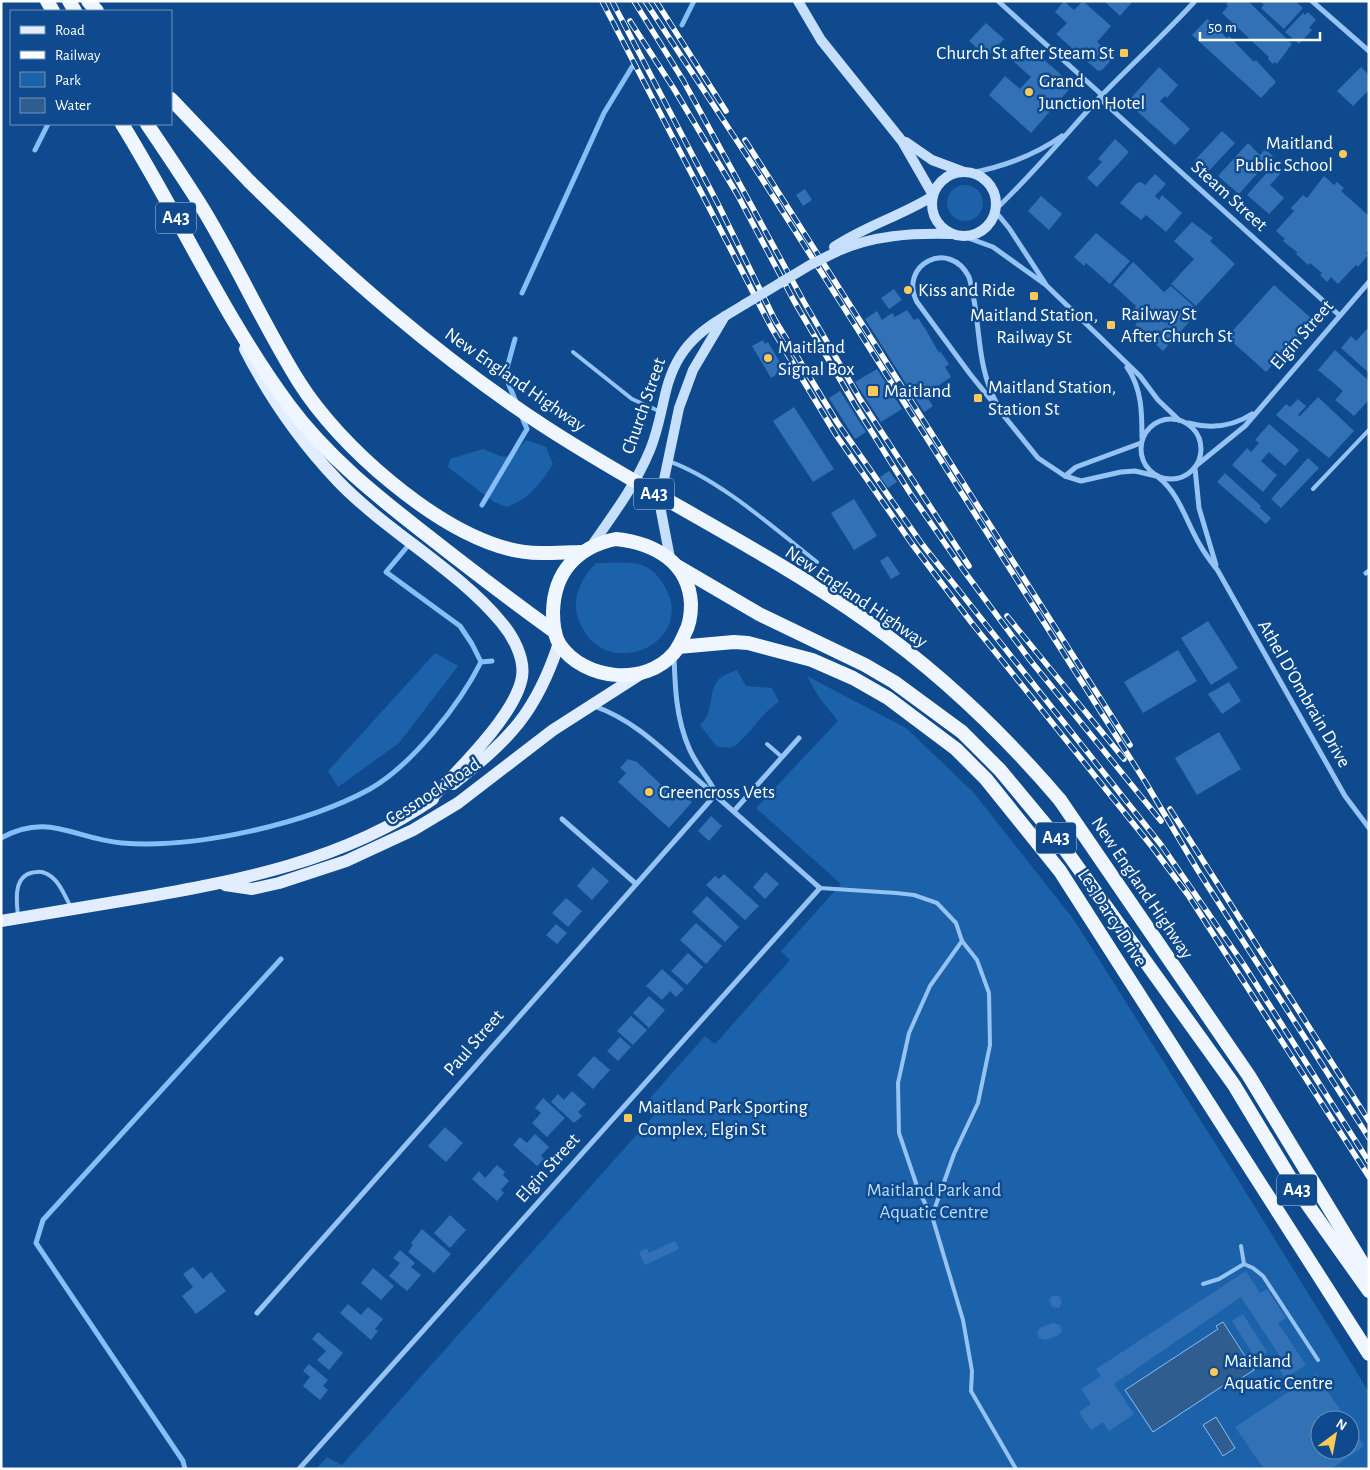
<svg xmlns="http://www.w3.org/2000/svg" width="1370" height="1470" font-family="'Alegreya Sans',sans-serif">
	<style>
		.green { fill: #1c62ab; fill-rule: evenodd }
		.water { fill: #305d8f; stroke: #86bff7 }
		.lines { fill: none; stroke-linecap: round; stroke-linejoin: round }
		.stream { stroke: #86bff7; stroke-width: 5 }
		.building { fill: #3271b5 }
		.service { stroke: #95c3f3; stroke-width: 4 }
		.minor { stroke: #95c3f3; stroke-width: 5 }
		.secondary { stroke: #c5dffd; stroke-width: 10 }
		.primary { stroke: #e2eeff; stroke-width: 12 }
		.trunk { stroke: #f0f6ff; stroke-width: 14 }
		.rail-casing { stroke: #fff; stroke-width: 5.5 }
		.rail { stroke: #0e4a8d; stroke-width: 4; stroke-dasharray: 11; stroke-linecap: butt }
		.secondary-bridge { stroke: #c5dffd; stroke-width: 10 }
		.trunk-bridge { stroke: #f0f6ff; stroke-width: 14 }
		.poi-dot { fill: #ffc958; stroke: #0e4a8d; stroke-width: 2 }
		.labels { text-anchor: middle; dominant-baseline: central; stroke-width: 5; stroke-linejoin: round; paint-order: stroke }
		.shield { fill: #0e4a8d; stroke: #b7c9dd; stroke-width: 1 }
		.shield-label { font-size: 18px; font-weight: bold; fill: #fff }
		.poi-label { font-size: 19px; fill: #fff; stroke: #0e4a8d; text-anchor: start }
		.street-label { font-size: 19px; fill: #fff; stroke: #0e4a8d }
		.park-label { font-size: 19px; fill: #bdddfe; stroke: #0e4a8d }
	</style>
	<rect width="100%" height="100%" fill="#0e4a8d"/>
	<g class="green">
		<circle cx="965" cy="203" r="18"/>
		<path d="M526,440L546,447L553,464C541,483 529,499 507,507L494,502L448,467L450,459L483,449L500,456L512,457Z"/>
		<path d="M596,563C610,563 628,561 642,565C653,569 661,579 666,589C696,646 600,685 578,618C571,598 582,577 596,563Z"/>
		<path d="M435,653L458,666L399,743L338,787L328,771Z"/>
		<path d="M737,670L746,686L772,688L779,702C760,714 752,732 736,745C730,749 723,748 716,746L700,725C715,713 707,692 719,679C723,675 732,672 737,670Z"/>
		<path d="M807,676L906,728L974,793L1074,920L1237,1178L1369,1392V1469H316L327,1457L342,1465L657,1112L650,1098L705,1036L715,1044L790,960L781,951L841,884L756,808L838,721L818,696ZM1320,1420H1350V1450H1320Z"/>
	</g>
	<g class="water">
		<path d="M1223,1322L1254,1370L1226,1388L1224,1385L1153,1432L1125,1390L1218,1329L1216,1326Z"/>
		<path d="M1216,1417L1235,1448L1223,1456L1203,1425Z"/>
	</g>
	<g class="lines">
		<g class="stream">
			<path d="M682,25L694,1"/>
			<path d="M35,150L48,124"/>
			<path d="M522,293L604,113L632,67"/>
			<path d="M515,339L505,375L516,402"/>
			<path d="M482,505L527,429L521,415"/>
			<path d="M407,547L386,572L460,626L472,644L481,662"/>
			<path d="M1,838C49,812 74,839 122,843C195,849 306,824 370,789C412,765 460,704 481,662L492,661"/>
			<path d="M185,1469L183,1461L36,1243L43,1220L281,959"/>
		</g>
	</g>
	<g class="building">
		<path d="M1064,1L1074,10L1083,1L1111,26L1097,42L1114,57L1102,70L1098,71L1056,34L1067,23L1055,12Z"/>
		<path d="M1104,1H1133L1120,16Z"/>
		<path d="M1229,1H1248L1292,44L1277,64L1275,62L1273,64L1268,59L1269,57L1225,16L1222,13L1228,6L1226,4Z"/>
		<path d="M1260,1L1296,2L1303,8L1284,29L1261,8L1264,5Z"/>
		<path d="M1308,12L1316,20L1309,28L1312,30L1299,44L1285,32L1303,13L1305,15Z"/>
		<path d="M1207,19L1227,38L1229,36L1254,62L1256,60L1276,82L1261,98L1192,35Z"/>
		<path d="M986,23L1004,39L987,57L969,41Z"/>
		<path d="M1028,46L1073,85L1031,133L989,95L1005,76L1020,89L1031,77L1014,62Z"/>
		<path d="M1159,67L1178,85L1167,98L1165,96L1160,101L1190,129L1175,145L1130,105V99Z"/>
		<path d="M1361,67L1369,75V90L1353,106L1337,91Z"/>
		<path d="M1222,131L1235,143L1207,173L1194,161Z"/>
		<path d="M1115,139L1129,152L1097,187L1087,178L1102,162L1098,159Z"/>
		<path d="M1248,143L1260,155L1265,149L1273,156L1239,194L1218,176Z"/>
		<path d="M1273,166L1281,173L1270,185L1284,198L1269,214L1247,195Z"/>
		<path d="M1155,174L1166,184L1155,196L1159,200L1162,195L1182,213L1166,232L1146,215L1141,220L1120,203L1137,183L1141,182L1145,185Z"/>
		<path d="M1324,176L1334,185L1337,182L1344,188L1341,191L1369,216V250L1366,253L1368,255L1358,267L1356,265L1338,284L1331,277L1327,282L1320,275L1322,273L1310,263L1308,265L1296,254L1297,252L1283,241L1285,239L1276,231L1294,211L1291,208L1303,195L1307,198Z"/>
		<path d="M805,189L812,200L803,206L796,195Z"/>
		<path d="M1041,196L1062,214L1049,230L1028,211Z"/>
		<path d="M1192,222L1213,238L1210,241L1235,264L1196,306L1171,284L1194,259L1174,241Z"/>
		<path d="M1096,233L1130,261L1110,284L1086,263L1084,266L1074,257Z"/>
		<path d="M1133,262L1164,292L1171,286L1199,311L1163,351L1135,325L1143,316L1134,309L1136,306L1113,285Z"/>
		<path d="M1274,285L1313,320L1266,372L1227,337Z"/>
		<path d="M894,289L902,300L889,309L881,298Z"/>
		<path d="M907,310L914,320L918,318L926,330L939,353L940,351L949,364L945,367L951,377L938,386L940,389L927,397L933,406L924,412L865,319L877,311L882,320L892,313L895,317Z"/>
		<path d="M1369,327V373L1341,348L1351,336L1356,341Z"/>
		<path d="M763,340L765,344L768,342L784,369L771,378L752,346Z"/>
		<path d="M1335,350L1369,381V400L1354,416L1335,400L1343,391L1318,370Z"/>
		<path d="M877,369L902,409L881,422L855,382Z"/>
		<path d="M840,391L866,432L855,439L829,398Z"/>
		<path d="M1318,397L1354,431L1329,458L1276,415L1286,404L1290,407L1298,399L1306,406L1298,415L1300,416Z"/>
		<path d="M794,407L834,469L813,482L773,421Z"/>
		<path d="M1269,424L1299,450L1285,466L1269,452L1261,461L1277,475L1263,492L1232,465L1247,448L1251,452L1259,443L1255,440Z"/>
		<path d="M1308,458L1319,468L1281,508L1271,499Z"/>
		<path d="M889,471L897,482L888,488L880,477Z"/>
		<path d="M1225,473L1261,506L1260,508L1271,518L1266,524L1217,482Z"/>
		<path d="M854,499L877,536L854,550L831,513Z"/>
		<path d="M888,556L900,574L891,579L880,561Z"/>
		<path d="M1208,621L1238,668L1211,685L1181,638Z"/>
		<path d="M1178,650L1197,681L1143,713L1124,682Z"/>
		<path d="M1229,682L1241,701L1222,714L1208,694Z"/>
		<path d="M1219,732L1241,769L1197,795L1175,758Z"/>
		<path d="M628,759L637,762L672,795L677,789L692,802L669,828L618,782L626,773L620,768Z"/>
		<path d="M711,816L722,826L709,841L698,831Z"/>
		<path d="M593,867L609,881L592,900L577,886Z"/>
		<path d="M766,872L779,884L765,899L753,887Z"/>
		<path d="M724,874L759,906L745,920L706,885L715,876L719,879Z"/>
		<path d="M707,896L739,927L725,942L692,912Z"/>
		<path d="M566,898L582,911L568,927L552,913Z"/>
		<path d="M696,923L722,946L706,964L680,940Z"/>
		<path d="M556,924L567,933L557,944L546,935Z"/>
		<path d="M688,953L703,967L687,985L671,971Z"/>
		<path d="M662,969L684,989L676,997L670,991L662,1000L646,986Z"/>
		<path d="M649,996L665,1010L649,1028L633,1013Z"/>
		<path d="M631,1016L647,1030L633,1045L617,1031Z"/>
		<path d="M620,1037L631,1047L618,1061L607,1051Z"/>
		<path d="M594,1056L610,1070L593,1089L577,1075Z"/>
		<path d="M572,1091L586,1104L578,1112L582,1116L574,1123L551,1102L558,1094L564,1100Z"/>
		<path d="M543,1098L565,1118L547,1137L532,1123L541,1113L535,1108Z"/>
		<path d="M445,1127L463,1143L446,1162L428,1146Z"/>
		<path d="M535,1134L549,1147L541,1156L544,1159L537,1166L513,1145L520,1137L527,1143Z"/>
		<path d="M497,1165L505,1172L503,1175L509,1181L501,1190L504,1193L497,1201L472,1179L479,1171L485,1178Z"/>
		<path d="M450,1215L466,1230L450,1248L434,1233Z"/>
		<path d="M422,1229L451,1254L434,1273L408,1252L413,1245L411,1243Z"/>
		<path d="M675,1241L679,1249L645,1265L639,1252L647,1248L649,1253Z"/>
		<path d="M400,1250L415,1263L411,1267L421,1275L407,1291L389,1276L400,1263L393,1258Z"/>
		<path d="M193,1267L203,1279L211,1272L226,1291L196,1314L182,1296L193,1287L183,1274Z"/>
		<path d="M373,1268L394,1286L381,1300L361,1283Z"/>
		<path d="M1246,1271L1260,1293L1267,1289L1286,1318L1278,1323L1306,1365L1285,1378L1276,1365L1283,1361L1241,1297L1114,1384L1134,1414L1109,1431L1103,1422L1091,1430L1079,1412L1091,1404L1081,1389L1101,1376L1096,1369Z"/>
		<path d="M1052,1296H1059L1062,1302L1059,1308L1052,1307L1049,1300Z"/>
		<path d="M348,1304L361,1315L368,1307L383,1319L375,1329L378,1331L371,1340L340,1313Z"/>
		<path d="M1243,1314L1267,1352L1256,1359L1232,1321Z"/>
		<path d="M1053,1323L1060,1325L1062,1331L1057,1336L1045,1340L1039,1338L1037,1332L1041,1327Z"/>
		<path d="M318,1332L343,1353L329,1370L317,1360L326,1351L312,1339Z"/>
		<path d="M309,1364L328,1380L323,1386L328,1390L320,1400L303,1386L310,1377L303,1371Z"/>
		<path d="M1316,1374L1347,1420H1320V1450H1350V1425L1364,1446L1331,1469H1264L1235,1427Z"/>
	</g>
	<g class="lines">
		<g class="service">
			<path d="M573,352L632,399L661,412"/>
			<path d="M668,461C718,478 775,529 817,562"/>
			<path d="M1313,489L1369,430"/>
			<path d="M767,744L782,757"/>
			<path d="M820,888L896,893L914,895L937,903L956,923L962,941L977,960L989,993L990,1045L978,1103L954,1154L932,1216"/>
			<path d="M18,916C16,899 13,873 37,872C44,871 50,875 55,880C62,887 66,899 71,907"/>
			<path d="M962,941L930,986L909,1033L898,1083L899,1133L919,1192L932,1216L963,1320L972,1371L971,1391L1016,1469"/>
			<path d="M1241,1246L1244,1264"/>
			<path d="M1203,1284L1219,1279L1244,1264L1253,1268L1263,1276L1318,1360"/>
		</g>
		<g class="minor">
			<path d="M998,1L1102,95"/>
			<path d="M1312,1L1369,51"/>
			<path d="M1099,98L1339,315"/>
			<path d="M970,173C1002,167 1035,155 1062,136"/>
			<path d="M995,210C1033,174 1066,134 1101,96C1132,64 1165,34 1195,1"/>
			<path d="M995,211L1009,228L1045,283"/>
			<path d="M960,235L993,247L1046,285L1140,376L1158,400L1179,420"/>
			<path d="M1127,367C1142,389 1142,413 1142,438"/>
			<path d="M998,406C974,363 982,321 969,277C949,238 898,265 917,302L970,374L1038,458L1065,476L1081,481L1121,472L1135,471L1156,476"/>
			<circle cx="1171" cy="449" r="30"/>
			<path d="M1188,423C1211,429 1232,427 1252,414"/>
			<path d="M1197,465L1245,426L1369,282"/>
			<path d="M1195,468L1199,508L1216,565"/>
			<path d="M1065,476L1076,467L1141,443"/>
			<path d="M1158,477C1180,494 1186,522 1200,545C1205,554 1212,563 1218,571L1345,796L1369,828"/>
			<path d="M1366,573L1369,571"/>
			<path d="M674,656C675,687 676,718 689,748C695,763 707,776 715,791"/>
			<path d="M734,811L799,738"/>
			<path d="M562,819L635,883"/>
			<path d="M257,1313L716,794"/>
			<path d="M299,1469L820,888C778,851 736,813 693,776C662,749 634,720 594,706"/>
		</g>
		<g class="secondary">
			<path d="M798,1L821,40L902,141L933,195"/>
			<path d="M906,142L932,160L964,172"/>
			<circle cx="964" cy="204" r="32"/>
			<path d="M834,247C865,226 901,216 933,196"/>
			<path d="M836,252C872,235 913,233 952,234"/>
			<path d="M592,545C613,515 636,484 650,450C658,431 661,411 666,391C678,342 705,328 745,304"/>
			<path d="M670,558L661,511L662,489L679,408L693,370L725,316"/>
		</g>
		<g class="primary">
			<path d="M245,349C270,398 300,441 338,481C387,532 457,569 501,622C513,636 525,658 522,677C516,715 454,774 427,803"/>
			<path d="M453,784C510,739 536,713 559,643"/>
			<path d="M225,885L252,889L279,883L346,861L413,830L458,803L553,730L642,673"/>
			<path d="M1,921C45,914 89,906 133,899C238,881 344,861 433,799"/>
		</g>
		<g class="trunk">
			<path d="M47,1L53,11"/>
			<path d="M69,1L75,11"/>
			<path d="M88,1L97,11"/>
			<path d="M171,99L250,182"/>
			<path d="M122,124C179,216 224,317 288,404C326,456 378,497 428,536C470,569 512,601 555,632"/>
			<path d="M147,124C166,152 185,180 203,209C237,265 264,326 299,382C339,446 435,530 509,549C532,555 557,553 580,552"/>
			<path d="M616,539C654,543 689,562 691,604C691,614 690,624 685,633C682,640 679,647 674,653C645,687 584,680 560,645C554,636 553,622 553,612C554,572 577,547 616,539Z"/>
			<path d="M677,566L759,614L865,665L894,682L962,732L1000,770L1059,841L1234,1085L1298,1191L1369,1291"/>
			<path d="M678,647L734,642L748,643L812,660L853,678L888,698L956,749L986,779L1060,871L1369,1354"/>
			<path d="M1060,800L1249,1076L1369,1274"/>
		</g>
		<defs>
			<g id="rail">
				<path d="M602,1L771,327L836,435L912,544L971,622L1153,848L1188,895L1369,1177"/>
				<path d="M612,1L718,204L775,320L837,422L922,544L1162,846L1244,965L1369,1162"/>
				<path d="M634,1L683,80L804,302L860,399L969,566"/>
				<path d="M645,1L762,179L1146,783L1197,869L1369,1138"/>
				<path d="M656,1L726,111"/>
				<path d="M630,21L674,89L737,194L794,301L855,405L910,493L964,571L1030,660L1161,821"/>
				<path d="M745,140L1130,745"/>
				<path d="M1007,616L1124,759"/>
				<path d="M1170,809L1369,1121"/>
			</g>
		</defs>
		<use href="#rail" class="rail-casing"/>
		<use href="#rail" class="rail"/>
		<path class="secondary-bridge" d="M745,304L810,265L836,252"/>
		<path class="trunk-bridge" d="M250,182C342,272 439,358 547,428C652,496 766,550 868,622C940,673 1003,733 1060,800"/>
	</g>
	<g class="poi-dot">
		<rect x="1119" y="48" width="10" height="10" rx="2.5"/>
		<circle cx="1029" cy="92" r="5"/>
		<circle cx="1343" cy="154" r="5"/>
		<circle cx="908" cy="290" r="5"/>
		<rect x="1029" y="291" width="10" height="10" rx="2.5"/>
		<rect x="1106" y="320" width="10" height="10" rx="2.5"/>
		<circle cx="768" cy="358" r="5"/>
		<rect x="867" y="385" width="12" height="12" rx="2.5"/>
		<rect x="973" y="393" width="10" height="10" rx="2.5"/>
		<circle cx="649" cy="792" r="5"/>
		<rect x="623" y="1113" width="10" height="10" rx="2.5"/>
		<circle cx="1214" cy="1372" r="5"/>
	</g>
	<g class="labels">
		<g class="shield">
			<rect x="156" y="202.5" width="40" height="31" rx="4"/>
			<rect x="634" y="478.5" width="40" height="31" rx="4"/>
			<rect x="1036" y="822.5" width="40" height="31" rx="4"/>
			<rect x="1277" y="1174.5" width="40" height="31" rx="4"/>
		</g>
		<g class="shield-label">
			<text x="176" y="218">A43</text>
			<text x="654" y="494">A43</text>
			<text x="1056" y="838">A43</text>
			<text x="1297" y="1190">A43</text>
		</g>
		<g class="poi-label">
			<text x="1114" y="53" text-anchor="end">Church St after Steam St</text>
			<text x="1039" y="81">Grand<tspan x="1039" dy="22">Junction Hotel</tspan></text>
			<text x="1333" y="143" text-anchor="end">Maitland<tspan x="1333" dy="22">Public School</tspan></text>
			<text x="918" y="290">Kiss and Ride</text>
			<text x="1121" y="314">Railway St<tspan x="1121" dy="22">After Church St</tspan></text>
			<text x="1034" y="315" text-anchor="middle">Maitland Station,<tspan x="1034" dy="22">Railway St</tspan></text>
			<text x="778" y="347">Maitland<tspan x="778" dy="22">Signal Box</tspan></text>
			<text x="988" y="387">Maitland Station,<tspan x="988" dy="22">Station St</tspan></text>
			<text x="884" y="391">Maitland</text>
			<text x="659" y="792">Greencross Vets</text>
			<text x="638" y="1107">Maitland Park Sporting<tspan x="638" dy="22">Complex, Elgin St</tspan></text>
			<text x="1224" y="1361">Maitland<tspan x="1224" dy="22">Aquatic Centre</tspan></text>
		</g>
		<g class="street-label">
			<text transform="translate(1229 196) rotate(42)">Steam Street</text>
			<text transform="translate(1302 335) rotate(-49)">Elgin Street</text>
			<text transform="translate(515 380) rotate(35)">New England Highway</text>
			<text transform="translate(644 406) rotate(-71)">Church Street</text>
			<text transform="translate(856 597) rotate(34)">New England Highway</text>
			<text transform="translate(1304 694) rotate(60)">Athel D'Ombrain Drive</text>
			<text transform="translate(433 792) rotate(-33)">Cessnock Road</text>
			<text transform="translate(1142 888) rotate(56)">New England Highway</text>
			<text transform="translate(1112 918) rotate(57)">Les Darcy Drive</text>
			<text transform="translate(474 1043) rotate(-49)">Paul Street</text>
			<text transform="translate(548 1168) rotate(-48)">Elgin Street</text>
		</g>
		<g class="park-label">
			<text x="934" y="1190">Maitland Park and<tspan x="934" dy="22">Aquatic Centre</tspan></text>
		</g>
	</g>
	<rect width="1370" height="1470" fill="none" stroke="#ffffff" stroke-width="5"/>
	<rect x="10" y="10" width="162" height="115" fill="#0e4a8d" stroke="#6e92bb"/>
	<rect x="20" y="26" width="25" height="8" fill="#e2eeff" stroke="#6e92bb"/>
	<text x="55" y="35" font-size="15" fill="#ffffff">Road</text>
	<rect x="20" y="51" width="25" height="8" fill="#ffffff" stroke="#6e92bb"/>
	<text x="55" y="60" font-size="15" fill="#ffffff">Railway</text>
	<rect x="20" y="72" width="25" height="15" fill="#1c62ab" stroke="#6e92bb"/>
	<text x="55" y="85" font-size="15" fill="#ffffff">Park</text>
	<rect x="20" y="98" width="25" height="15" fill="#305d8f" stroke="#6e92bb"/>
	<text x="55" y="110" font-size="15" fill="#ffffff">Water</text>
	<g transform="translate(1335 1435) rotate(32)"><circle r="24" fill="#0e4a8d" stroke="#6e92bb"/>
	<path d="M0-4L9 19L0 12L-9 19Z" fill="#ffc958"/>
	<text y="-8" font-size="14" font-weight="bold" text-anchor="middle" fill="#ffffff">N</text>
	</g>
	<path d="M1200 32v8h120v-8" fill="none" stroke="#ffffff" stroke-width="2.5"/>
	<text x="1208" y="32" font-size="15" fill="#ffffff" stroke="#0e4a8d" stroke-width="4" paint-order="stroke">50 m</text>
</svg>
